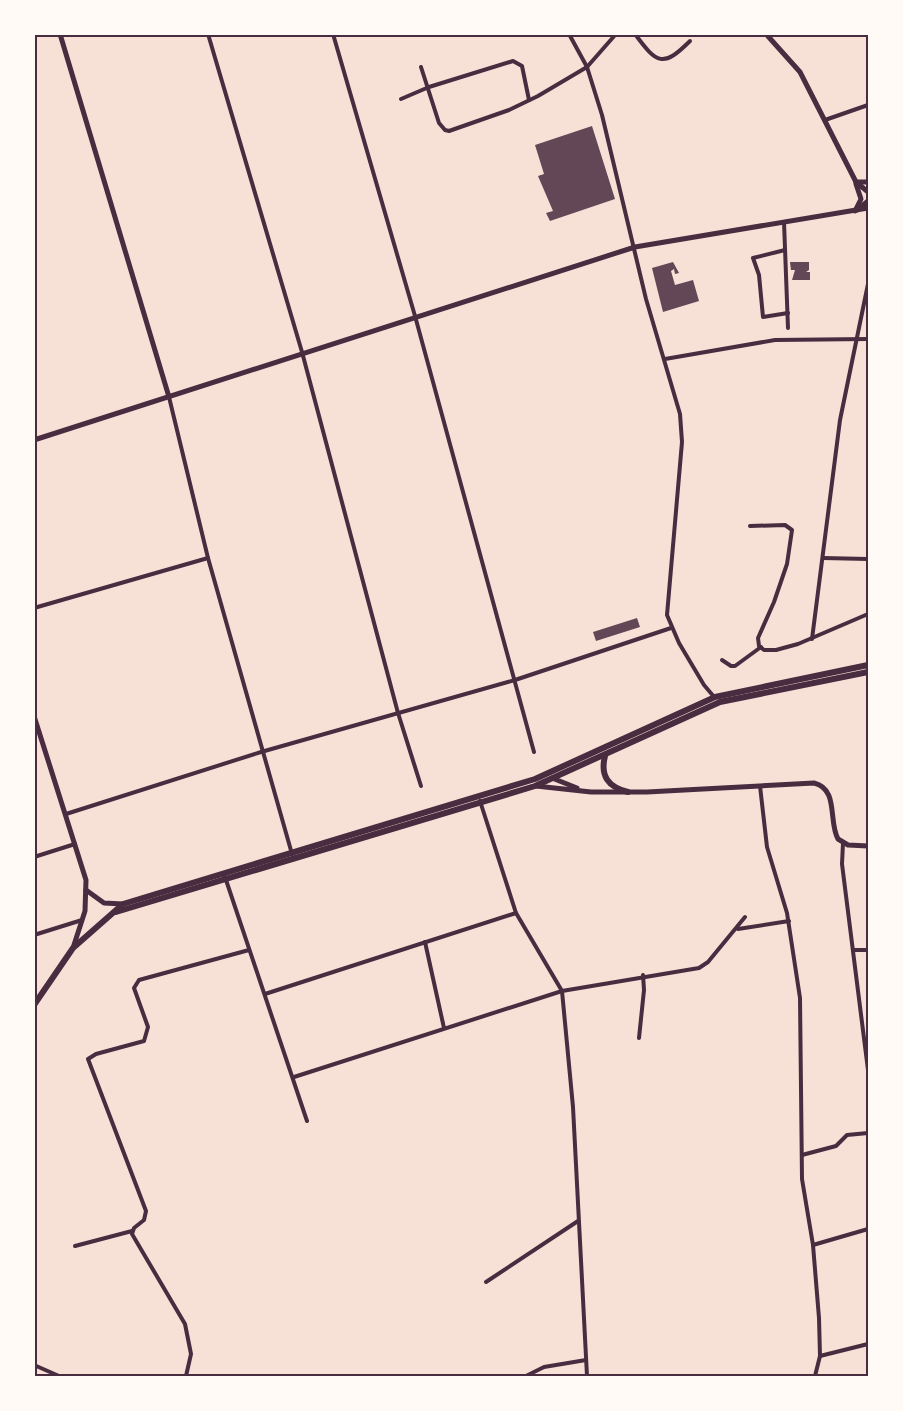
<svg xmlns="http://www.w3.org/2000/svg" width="903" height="1411" font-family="'Fira Sans',sans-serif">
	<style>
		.building { fill: #644757 }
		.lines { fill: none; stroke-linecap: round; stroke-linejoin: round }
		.minor { stroke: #4a2c40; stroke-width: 4 }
		.tertiary { stroke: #4a2c40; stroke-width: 5 }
		.secondary { stroke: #4a2c40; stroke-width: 5 }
		.primary { stroke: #4a2c40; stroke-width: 6 }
		.neatline { fill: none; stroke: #4a2c40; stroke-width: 2 }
	</style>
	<rect width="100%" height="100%" fill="#f7e1d7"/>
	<g class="building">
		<path d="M592,126L615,199L550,221L546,213L553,211L538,176L544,174L535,145Z"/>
		<path d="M673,262L679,273L675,274L674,269L671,271L675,285L693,280L699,301L663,312L652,268Z"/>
		<path d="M790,262H809V270L806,272H810V280H792L795,270H791Z"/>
		<path d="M637,618L640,627L596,641L593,632Z"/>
	</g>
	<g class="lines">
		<g class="minor">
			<path d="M208,34L302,352L398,713L421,786"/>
			<path d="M333,34L415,316L534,752"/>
			<path d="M569,34L587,67L602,115L646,299L680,414L682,442L667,615L679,643L704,685L715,698"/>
			<path d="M635,34C657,64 663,68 690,41"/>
			<path d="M421,67L439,123L445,130L449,131L509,110L538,96L587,67L616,34"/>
			<path d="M401,99L429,87L513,61L522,66L529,100"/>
			<path d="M825,120L868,105"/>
			<path d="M784,222L788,328"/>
			<path d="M785,250L753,258L759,275L763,317L788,313"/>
			<path d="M665,359L775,340L868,339"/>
			<path d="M169,397L208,558L292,854"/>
			<path d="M750,526L785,525L792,530L787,564L774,602L758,638L759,646L764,650H776L798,644L868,614"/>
			<path d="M823,558L868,559"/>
			<path d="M34,608L208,558"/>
			<path d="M812,639L840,420L868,284"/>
			<path d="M722,660L731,666H735L761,647"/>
			<path d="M760,786L767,847L787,913L800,998L802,1179L813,1245L819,1318L820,1356L815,1376"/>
			<path d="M480,801L516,913L562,991L573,1107L587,1376"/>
			<path d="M66,814L261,752L515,680L671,628"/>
			<path d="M843,843L842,864L868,1070"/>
			<path d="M34,857L75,844"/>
			<path d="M225,877L307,1121"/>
			<path d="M738,929L789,921"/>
			<path d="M34,935L82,920"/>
			<path d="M425,942L444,1028"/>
			<path d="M853,950H868"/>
			<path d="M265,994L516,913"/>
			<path d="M639,1038L644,990L643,975"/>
			<path d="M294,1077L562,991L699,968L708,962L745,917"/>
			<path d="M802,1155L836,1146L847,1135L868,1133"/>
			<path d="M813,1245L868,1229"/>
			<path d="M75,1246L132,1231"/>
			<path d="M486,1282L578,1221"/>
			<path d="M820,1356L868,1344"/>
			<path d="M34,1365L59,1376"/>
			<path d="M186,1376L191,1354L185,1324L132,1234L134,1228L144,1220L146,1211L88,1059L96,1054L144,1041L148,1027L134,988L139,980L249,950"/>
			<path d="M526,1376L544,1367L586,1360"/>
		</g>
		<g class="tertiary">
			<path d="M60,34L169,397"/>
			<path d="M857,210L868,201"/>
			<path d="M34,440L635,247L868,208"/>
			<path d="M34,716L86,880L85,911L73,948"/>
			<path d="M552,778L577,788"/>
			<path d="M536,786L591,792H647L814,783C839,789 828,821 838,839L848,845L868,846"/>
			<path d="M86,890L104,903L123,904"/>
		</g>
		<g class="secondary">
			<path d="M766,34L800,72L856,182L868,192"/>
			<path d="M856,182H868"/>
			<path d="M855,211L861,199L856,184"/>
		</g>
		<g class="primary">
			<path d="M605,756C600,776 608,787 628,792"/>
			<path d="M116,912L535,786L720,702L868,672"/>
			<path d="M34,1005L73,948L123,904L535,779L715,697L868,665"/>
		</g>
	</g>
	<rect width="903" height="1411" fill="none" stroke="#fffaf5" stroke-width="72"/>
	<rect x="36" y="36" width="831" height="1339" class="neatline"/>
</svg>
